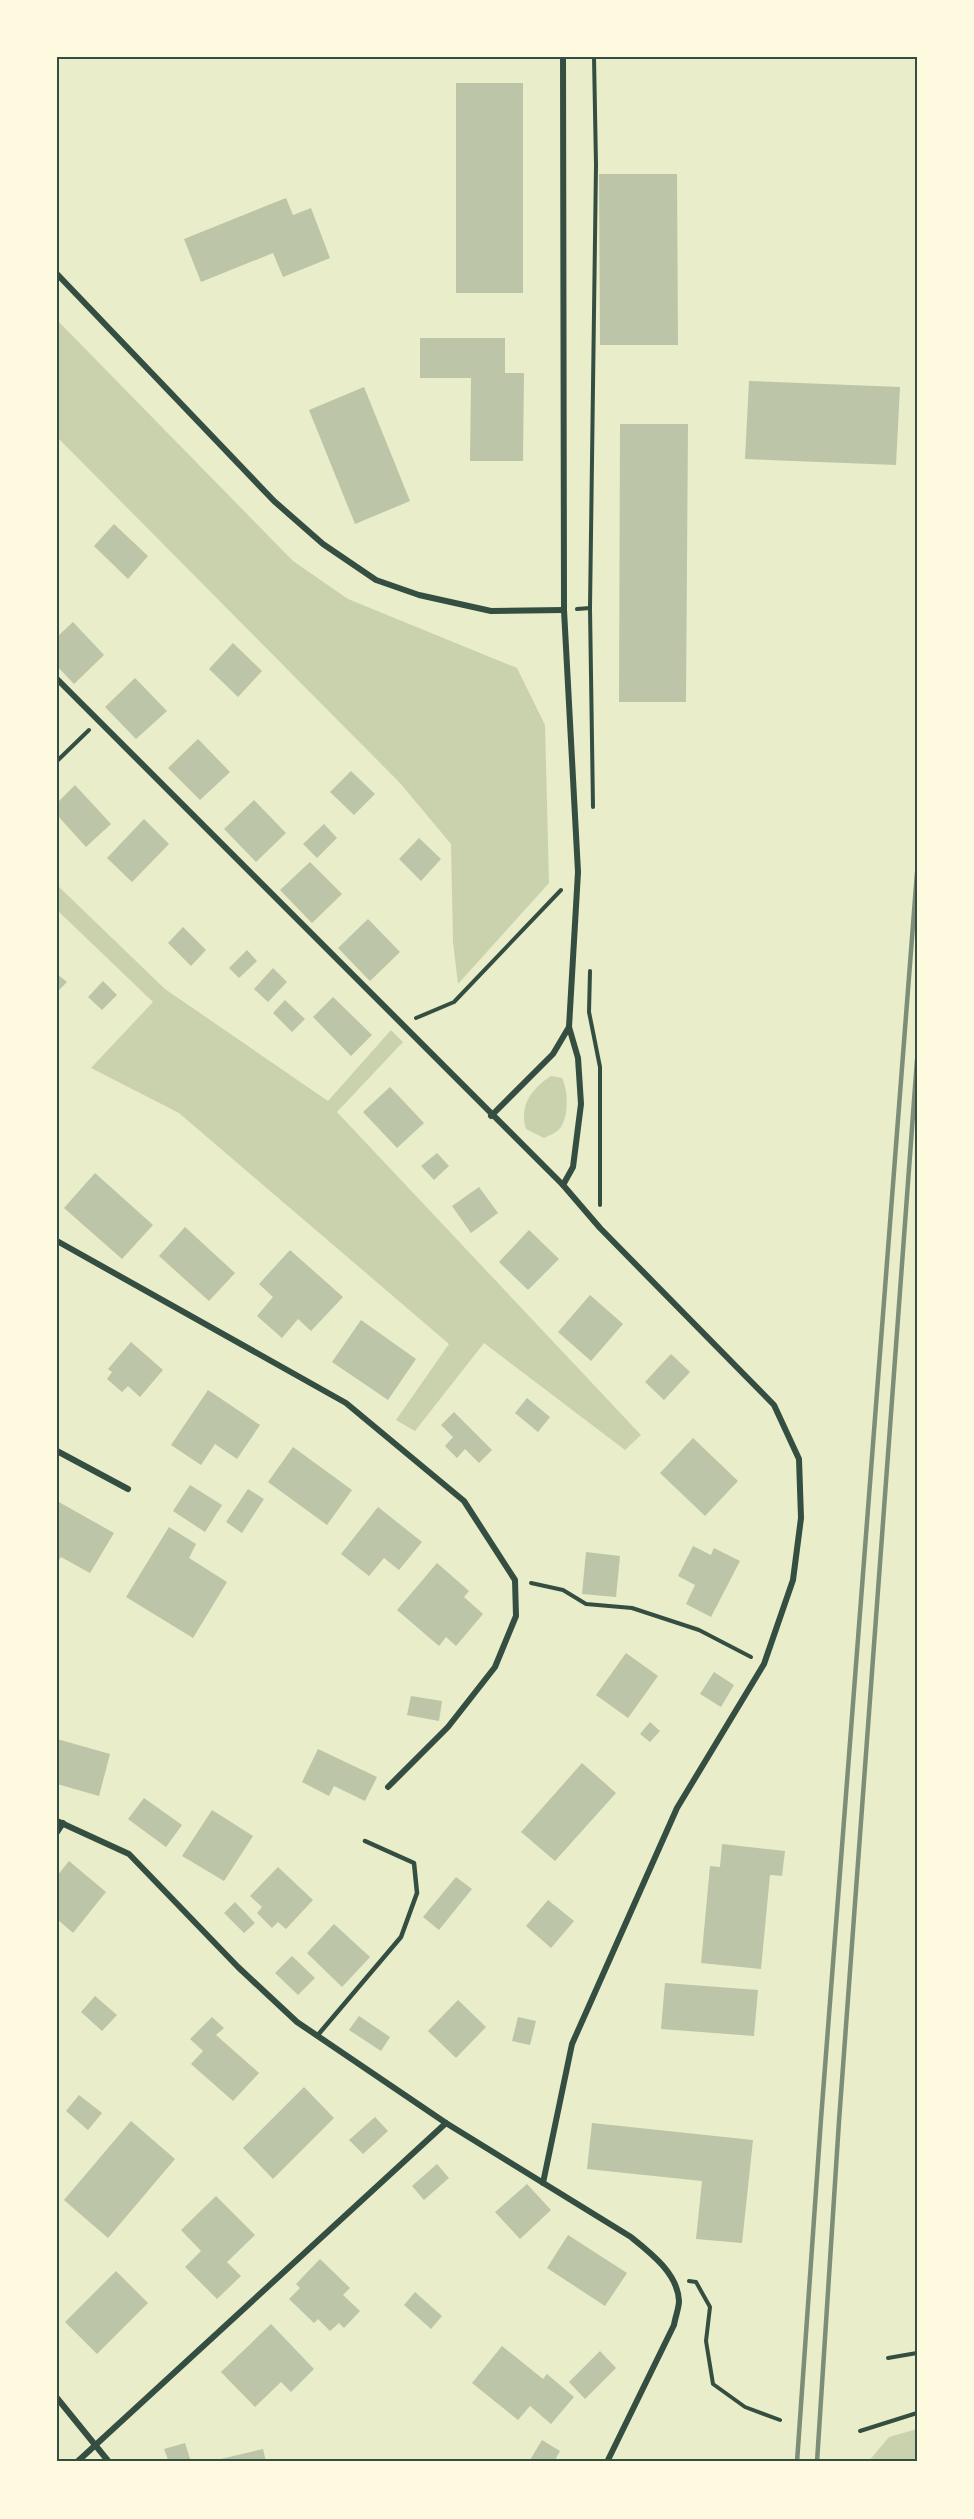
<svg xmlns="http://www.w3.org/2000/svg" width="974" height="2519" font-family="'Sofia Sans Condensed',sans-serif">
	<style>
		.green { fill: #cad2ad }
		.building { fill: #bcc5a7 }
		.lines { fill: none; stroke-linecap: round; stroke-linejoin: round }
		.path { stroke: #344e41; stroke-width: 4 }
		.service { stroke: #344e41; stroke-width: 4.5 }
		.minor { stroke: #344e41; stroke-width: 6 }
		.rail { stroke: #7c8e77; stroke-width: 4.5 }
		.neatline { fill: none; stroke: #344e41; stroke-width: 2 }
	</style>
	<rect width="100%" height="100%" fill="#e9edc9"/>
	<g class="green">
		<path d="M57,320L293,561L348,599L517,668L545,725L549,883L458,984L453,942L451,844L400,783L57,437Z"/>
		<path d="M57,885L165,989L328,1101L391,1030L403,1042L337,1112L641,1435L625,1450L484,1343L415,1431L396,1420L449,1344L179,1113L91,1068L153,1002L57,910Z"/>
		<path d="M551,1076L562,1078C568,1090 569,1115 561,1127C557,1133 550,1135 544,1138L526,1129C519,1106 531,1089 551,1076Z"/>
		<path d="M917,2429V2462H868L889,2437Z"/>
	</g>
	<g class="building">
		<rect x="456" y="83" width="67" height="210"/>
		<path d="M599,174H677L678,345H600Z"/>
		<path d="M286,198L293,215L311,208L330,258L283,277L273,253L201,282L184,239Z"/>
		<path d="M420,338H505V373H524L523,461H470L471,378H420Z"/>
		<path d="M749,381L900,387L896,465L745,459Z"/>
		<path d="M364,387L410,501L355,524L309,410Z"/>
		<path d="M620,424H688L686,702H619Z"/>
		<path d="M114,524L148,556L128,579L94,546Z"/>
		<path d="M73,622L104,655L74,684L57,666V637Z"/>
		<path d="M233,643L262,671L238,697L209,669Z"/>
		<path d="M135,678L167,711L136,739L105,707Z"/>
		<path d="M198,739L230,772L200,800L168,768Z"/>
		<path d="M351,771L375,794L354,815L330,792Z"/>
		<path d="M75,785L111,824L86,847L57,815V803Z"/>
		<path d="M254,800L286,833L256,862L224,829Z"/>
		<path d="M144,819L169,844L132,882L107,858Z"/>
		<path d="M324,824L337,838L317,858L303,844Z"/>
		<path d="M419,838L441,859L421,881L399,859Z"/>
		<path d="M310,862L342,894L312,923L280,890Z"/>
		<path d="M368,919L400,952L370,981L338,948Z"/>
		<path d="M183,927L206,950L191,966L168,943Z"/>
		<path d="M247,950L257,961L239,978L229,968Z"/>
		<path d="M273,968L287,982L268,1002L254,989Z"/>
		<path d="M57,974L67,982L57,992Z"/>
		<path d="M103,981L117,995L102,1010L88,997Z"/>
		<path d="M333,997L372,1035L351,1056L313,1017Z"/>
		<path d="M285,1000L305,1019L292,1032L273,1013Z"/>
		<path d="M390,1087L424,1123L397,1148L363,1112Z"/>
		<path d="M437,1153L449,1166L434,1180L421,1166Z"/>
		<path d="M95,1173L153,1225L122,1259L64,1208Z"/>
		<path d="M479,1187L498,1213L471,1233L452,1206Z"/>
		<path d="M185,1227L235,1273L209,1301L159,1256Z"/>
		<path d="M529,1230L559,1259L528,1290L499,1262Z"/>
		<path d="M290,1250L343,1297L311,1331L298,1319L282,1338L257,1316L273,1297L259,1284Z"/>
		<path d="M590,1295L623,1324L591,1361L558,1332Z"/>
		<path d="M361,1320L416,1359L388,1400L332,1362Z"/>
		<path d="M131,1342L163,1370L140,1397L128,1386L122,1392L107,1379L112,1372L108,1369Z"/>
		<path d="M671,1354L690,1372L664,1400L645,1382Z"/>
		<path d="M208,1390L260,1425L237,1459L215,1444L201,1465L171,1445Z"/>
		<path d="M527,1398L550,1417L538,1432L515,1413Z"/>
		<path d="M454,1412L492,1450L479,1463L465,1449L457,1458L445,1446L453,1437L441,1425Z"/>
		<path d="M693,1438L738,1481L705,1516L660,1473Z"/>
		<path d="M293,1447L352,1490L327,1525L268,1482Z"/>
		<path d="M190,1485L222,1505L205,1532L173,1511Z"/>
		<path d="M248,1489L264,1499L242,1533L226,1522Z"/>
		<path d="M57,1501L114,1533L90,1573L61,1557L57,1563Z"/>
		<path d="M378,1507L422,1542L399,1570L384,1558L369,1576L341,1554Z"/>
		<path d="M169,1527L196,1544L189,1558L227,1582L193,1638L126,1597Z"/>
		<path d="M693,1546L711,1555L714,1548L740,1561L711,1617L686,1604L695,1585L678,1576Z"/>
		<path d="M586,1552L620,1556L616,1597L582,1594Z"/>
		<path d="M437,1563L469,1591L464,1597L483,1614L456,1646L446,1637L439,1646L397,1610Z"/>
		<path d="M626,1653L658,1676L628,1718L596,1695Z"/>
		<path d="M714,1672L734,1685L721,1707L700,1694Z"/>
		<path d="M411,1696L442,1701L439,1721L407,1715Z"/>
		<path d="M650,1722L660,1731L650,1742L640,1734Z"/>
		<path d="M57,1739L110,1754L99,1796L57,1784Z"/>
		<path d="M318,1749L377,1777L365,1801L334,1786L329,1796L302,1782Z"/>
		<path d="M582,1763L616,1793L555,1861L521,1832Z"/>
		<path d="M144,1798L182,1825L166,1847L128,1819Z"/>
		<path d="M212,1810L253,1836L224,1881L182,1856Z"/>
		<path d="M722,1844L785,1851L782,1876L770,1875L761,1969L701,1963L710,1866L720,1867Z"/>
		<path d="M69,1861L106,1892L73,1933L57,1919V1876Z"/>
		<path d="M278,1867L313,1900L286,1929L278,1922L272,1928L257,1913L262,1907L250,1896Z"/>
		<path d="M456,1877L472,1889L439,1930L423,1917Z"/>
		<path d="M548,1900L574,1921L551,1948L526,1926Z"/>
		<path d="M235,1902L255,1923L244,1933L224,1913Z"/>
		<path d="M334,1924L370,1957L342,1987L307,1953Z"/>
		<path d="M292,1956L315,1978L298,1995L275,1973Z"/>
		<path d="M665,1983L758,1990L754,2036L661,2029Z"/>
		<path d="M95,1996L117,2015L102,2031L81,2012Z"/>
		<path d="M458,2000L486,2027L456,2058L428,2031Z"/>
		<path d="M359,2016L390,2037L381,2051L349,2030Z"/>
		<path d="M212,2017L224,2028L216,2035L259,2073L233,2101L191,2064L203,2051L190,2039Z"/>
		<path d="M518,2017L536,2021L530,2045L512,2041Z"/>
		<path d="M304,2087L334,2118L273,2179L243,2148Z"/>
		<path d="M79,2095L102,2113L88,2130L66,2111Z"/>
		<path d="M375,2117L388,2131L363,2154L349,2140Z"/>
		<path d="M131,2121L175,2159L108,2238L64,2200Z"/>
		<path d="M592,2123L753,2140L742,2243L696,2239L702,2181L587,2169Z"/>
		<path d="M437,2164L449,2178L424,2200L412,2186Z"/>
		<path d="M527,2184L551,2210L520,2239L495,2212Z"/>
		<path d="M216,2196L255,2235L227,2262L241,2276L217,2299L185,2267L201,2251L181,2230Z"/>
		<path d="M568,2235L627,2273L605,2306L547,2268Z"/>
		<path d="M320,2259L350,2288L343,2295L360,2311L344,2328L339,2323L330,2331L318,2319L314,2323L289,2299L300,2288L296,2284Z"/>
		<path d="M116,2271L148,2303L97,2354L65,2322Z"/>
		<path d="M415,2292L442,2316L431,2329L404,2305Z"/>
		<path d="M271,2324L314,2369L291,2392L281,2382L255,2407L221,2372Z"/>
		<path d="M502,2346L543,2379L547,2374L574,2397L551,2424L530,2406L518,2420L472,2383Z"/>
		<path d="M600,2351L616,2368L585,2399L569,2382Z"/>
		<path d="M542,2440L560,2451L554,2462L530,2460Z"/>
		<path d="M185,2443L191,2462H169L164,2449Z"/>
		<path d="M263,2449L266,2462H213L212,2461Z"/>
	</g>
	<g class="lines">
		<g class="path">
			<path d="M590,608L596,165L594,57"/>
			<path d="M577,609L590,608L593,807"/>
			<path d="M57,761L89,730"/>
			<path d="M590,971L589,1012L600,1067V1205"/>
			<path d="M416,1018L454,1002L561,890"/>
			<path d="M531,1583L563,1590L586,1604L632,1608L699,1630L751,1657"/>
			<path d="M689,2281L696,2282L710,2307L706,2341L713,2384L745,2407L780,2420"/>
			<path d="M888,2358L917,2353"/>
			<path d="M860,2431L917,2413"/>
		</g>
		<path class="service" d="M317,2036L401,1937L417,1893L414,1863L365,1841"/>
		<g class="minor">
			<path d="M563,57L564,610L578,872L569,1027L578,1058L581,1104L573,1167L563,1185"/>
			<path d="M57,274L274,501L323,544L376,580L419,595L491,611L564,610"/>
			<path d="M57,679L563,1185L600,1228L774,1405L799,1459L801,1518L793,1580L764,1664L677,1808L572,2044L543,2183"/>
			<path d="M491,1116L553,1054L569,1027"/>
			<path d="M57,1241L346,1403L464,1501L515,1580L516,1616L495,1667L448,1727L388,1787"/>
			<path d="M57,1451L128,1489"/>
			<path d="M57,1821L129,1854L238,1967L297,2022L446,2123L631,2237C651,2253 678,2274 679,2301C679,2308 675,2318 674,2325L607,2462"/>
			<path d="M57,1832L63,1823"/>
			<path d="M57,2398L109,2462"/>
			<path d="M77,2462L446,2123"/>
		</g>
		<g class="rail">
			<path d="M797,2462L821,2119L917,873"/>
			<path d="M817,2462L839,2121L917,1060"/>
		</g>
	</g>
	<rect width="974" height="2519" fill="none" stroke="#fefae0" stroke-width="117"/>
	<rect x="58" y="58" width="858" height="2402" class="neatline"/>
</svg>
